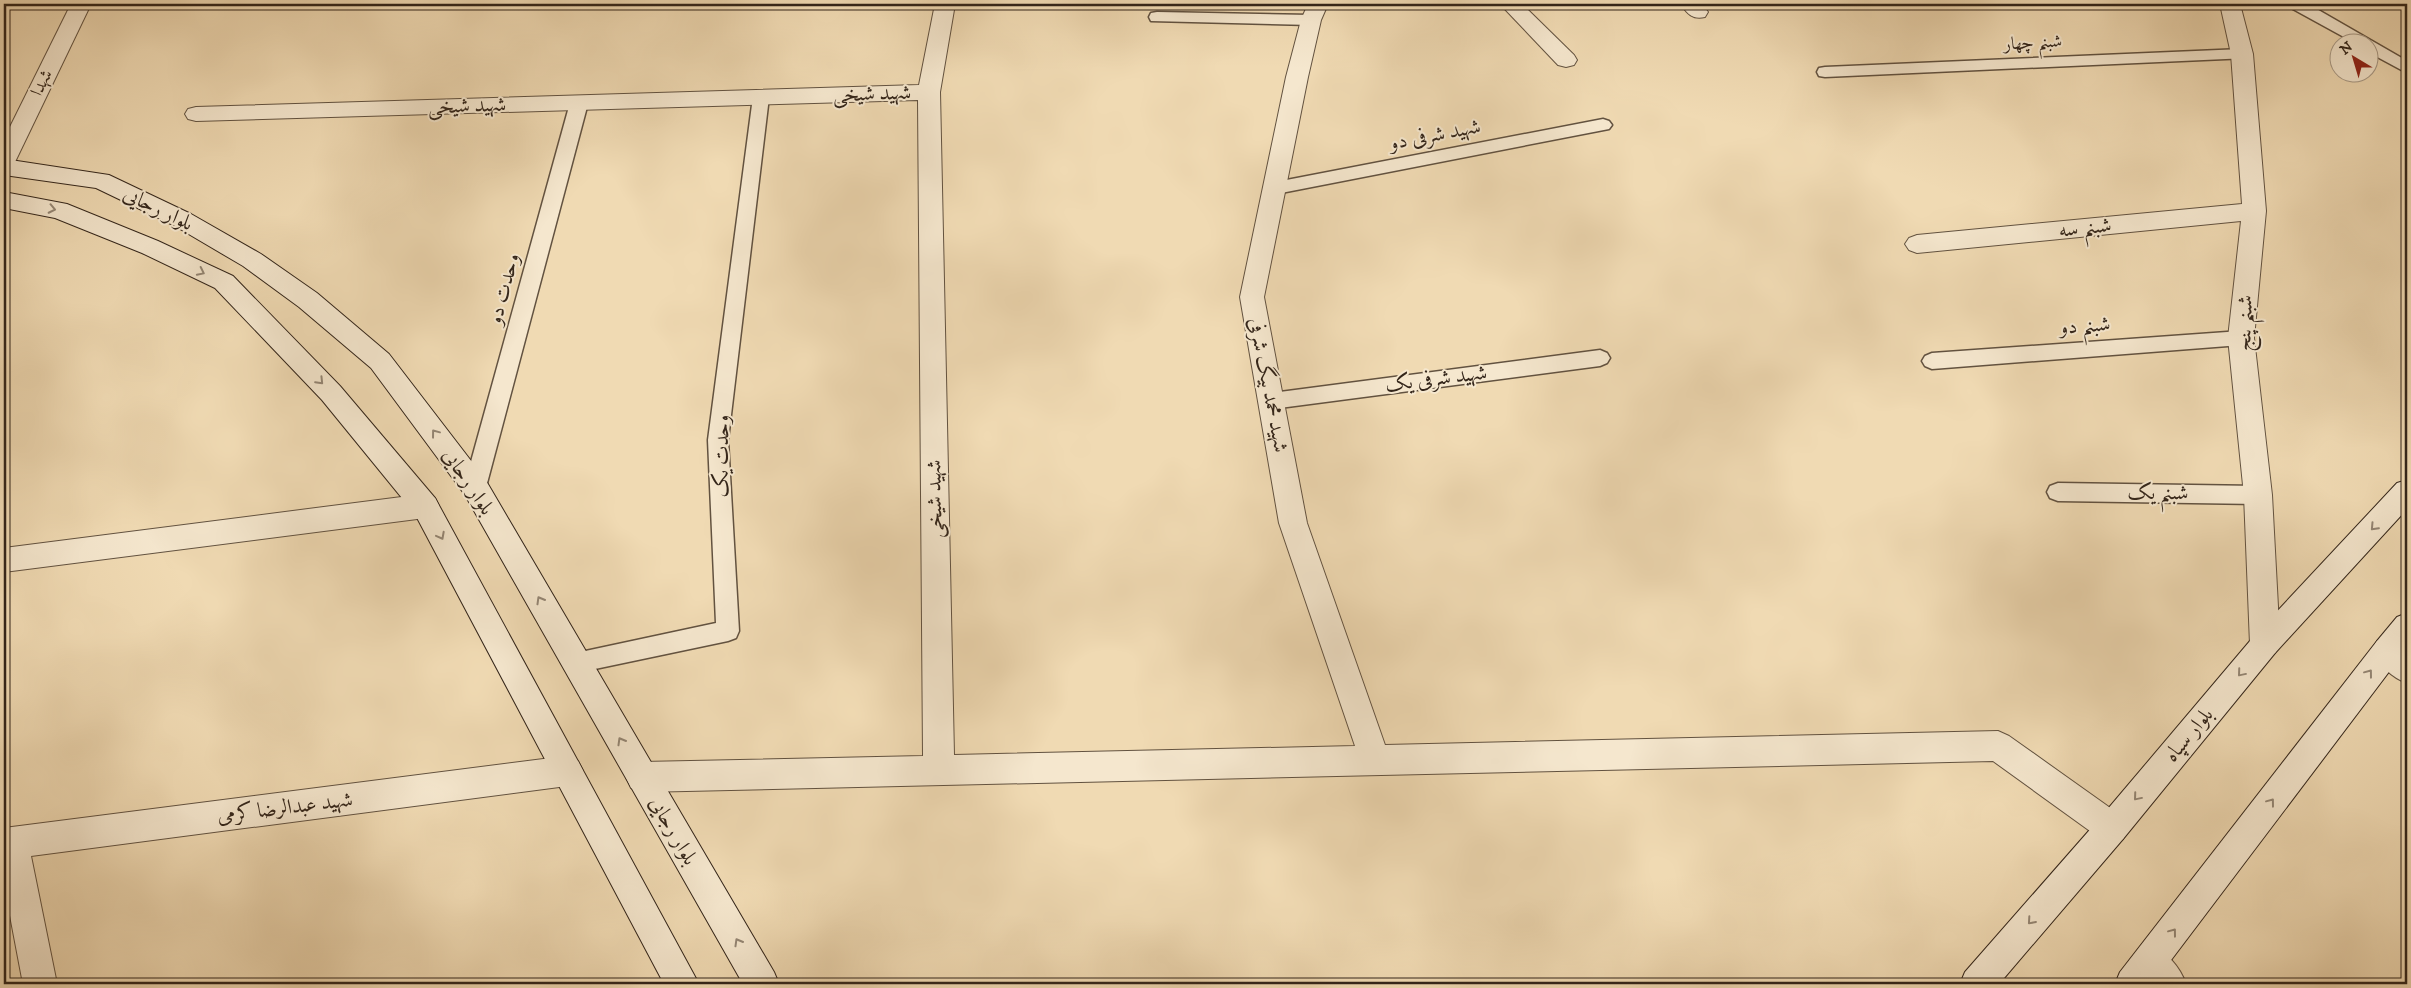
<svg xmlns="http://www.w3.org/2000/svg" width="2411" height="988" font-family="'IM FELL DW Pica',Amiri,serif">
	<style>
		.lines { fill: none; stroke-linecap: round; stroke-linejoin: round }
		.service-casing { stroke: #625240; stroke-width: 3 }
		.minor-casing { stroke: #625240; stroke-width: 2 }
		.tertiary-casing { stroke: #625240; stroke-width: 2 }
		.secondary-casing { stroke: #33251a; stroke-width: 2 }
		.service { fill: #f5e7ce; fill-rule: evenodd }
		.minor { fill: #f5e7ce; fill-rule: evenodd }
		.tertiary { fill: #f5e7ce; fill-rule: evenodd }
		.secondary { fill: #f5e7ce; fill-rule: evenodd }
		.oneway { stroke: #948674 }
		.labels { text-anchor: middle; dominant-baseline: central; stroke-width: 4; stroke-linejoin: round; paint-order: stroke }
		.far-street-label { font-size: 18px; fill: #33251a; stroke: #f5e7ce }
		.street-label { font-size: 21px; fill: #33251a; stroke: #f5e7ce }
	</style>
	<rect width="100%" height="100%" fill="#f0dab3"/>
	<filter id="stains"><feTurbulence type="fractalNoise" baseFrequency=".004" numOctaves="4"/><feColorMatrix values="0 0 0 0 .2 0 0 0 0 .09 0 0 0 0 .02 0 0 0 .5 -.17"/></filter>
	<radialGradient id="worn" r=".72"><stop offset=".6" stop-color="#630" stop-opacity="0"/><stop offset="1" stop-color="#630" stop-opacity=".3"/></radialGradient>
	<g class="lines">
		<defs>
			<g id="service">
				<path d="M2289,4H2308L2407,61V73L2368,52V42H2353L2291,8Z"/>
				<path d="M1157,12L1311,15L1317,16L1319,20L1317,24L1311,25L1151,21L1149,17L1151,13Z"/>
				<path d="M2242,49L2248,50L2250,54L2248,58L1825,77L1819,76L1817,72L1819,68L1825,67Z"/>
				<path d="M761,91L767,93L769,97L728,440L739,631L736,638L728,641L576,673L568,670L564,663L568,656L576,653L716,623L708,440L753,97L755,93Z"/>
				<path d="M579,97L585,99L588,103L486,487L482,493L475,496L468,493L464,487L570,103L573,99Z"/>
				<path d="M1603,119L1609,121L1612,125L1609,129L1276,194L1270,192L1267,188L1270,184L1276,182Z"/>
				<path d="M2241,331L2248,333L2251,338L2248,343L2241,345L1932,369L1925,366L1922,361L1925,356L1932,353Z"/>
				<path d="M1600,350L1607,353L1610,358L1607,363L1600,366L1272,409L1265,407L1262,401L1265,395L1272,393Z"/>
				<path d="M2058,483L2258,486L2266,489L2269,495L2266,501L2258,504L2058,501L2050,498L2047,492L2050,486Z"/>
			</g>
			<g id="minor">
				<path d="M935,4H955L940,92L954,755L1355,746L1279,523L1240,297L1286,77L1301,20L1308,4H1328L1321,20L1308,77L1264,297L1307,523L1385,745L1998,731L2009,736L2123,817L2128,828L2123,839L2112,844L2101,839L1993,761L642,792L631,788L626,777L631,766L642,762L923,756L918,100L196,121L188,119L185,114L188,109L196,107L919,85Z"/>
				<path d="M1500,4H1522L1574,55L1577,60L1574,65L1566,67L1558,65Z"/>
				<path d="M1681,4H1702L1708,12L1705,17C1693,20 1687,14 1681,4Z"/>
				<path d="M2220,4H2240L2253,54L2266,211L2254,338L2272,495L2280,644L2275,653L2265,657L2255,653L2250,644L2244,495L2228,338L2241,221L1917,253L1909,250L1905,244L1909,238L1917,235L2242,204L2231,54Z"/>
				<path d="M425,494L435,498L439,506L435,514L425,518L4,572V548Z"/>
				<path d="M2387,637L2397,641L2407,650V683C2392,678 2379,665 2372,650L2377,641Z"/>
				<path d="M567,756L578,761L583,771L578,781L567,786L31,856L57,984H23L4,884V828Z"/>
				<path d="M2150,945C2167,952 2180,967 2186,984H2147L2138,974L2133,962L2138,950Z"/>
			</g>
			<path id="tertiary" d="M71,4H91L15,162L12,168L4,170V139Z"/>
			<g id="secondary">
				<path d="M4,159L109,175L191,214L261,254L317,293L389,354L485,479L774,972L779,984H743L465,495L371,368L299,307L243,266L175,226L96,188L4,175Z"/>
				<path d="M4,192L67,204L158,241L233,276L340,386L435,498L699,984H664L415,514L322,400L215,288L142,253L55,218L4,208Z"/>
				<path d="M2407,480V509L2275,653L2123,839L1999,984H1960L1965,972L2101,817L2255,635L2397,483Z"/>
				<path d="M2407,613V648L2153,984H2115L2120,972L2377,641L2397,617Z"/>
			</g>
		</defs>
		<use href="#service" class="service-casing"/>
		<use href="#minor" class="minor-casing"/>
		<use href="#tertiary" class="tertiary-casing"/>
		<use href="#secondary" class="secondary-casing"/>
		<use href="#service" class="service"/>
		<use href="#minor" class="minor"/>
		<use href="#tertiary" class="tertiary"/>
		<use href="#secondary" class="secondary"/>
	</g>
	<defs><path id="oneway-chevron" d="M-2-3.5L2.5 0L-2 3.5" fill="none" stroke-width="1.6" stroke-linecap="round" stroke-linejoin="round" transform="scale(1.25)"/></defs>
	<g class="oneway">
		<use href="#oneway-chevron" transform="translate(52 209) rotate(12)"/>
		<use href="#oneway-chevron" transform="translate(201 272) rotate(26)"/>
		<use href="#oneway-chevron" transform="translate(320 381) rotate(46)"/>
		<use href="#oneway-chevron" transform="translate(435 433) rotate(-127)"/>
		<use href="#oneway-chevron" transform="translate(2374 527) rotate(133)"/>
		<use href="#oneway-chevron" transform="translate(441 536) rotate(62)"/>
		<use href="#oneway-chevron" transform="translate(540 600) rotate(-120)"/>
		<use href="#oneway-chevron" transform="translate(2241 673) rotate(130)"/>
		<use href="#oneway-chevron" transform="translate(2369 673) rotate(-53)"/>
		<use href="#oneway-chevron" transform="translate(621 741) rotate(-120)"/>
		<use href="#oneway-chevron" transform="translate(2137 797) rotate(130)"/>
		<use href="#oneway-chevron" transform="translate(2271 802) rotate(-53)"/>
		<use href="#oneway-chevron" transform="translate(2031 921) rotate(131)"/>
		<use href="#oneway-chevron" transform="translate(2173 932) rotate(-53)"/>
		<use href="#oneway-chevron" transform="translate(738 942) rotate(-120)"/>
	</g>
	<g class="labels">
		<g class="far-street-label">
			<text transform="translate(2033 43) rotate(-3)">شبنم چهار</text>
			<text transform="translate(42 83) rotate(-64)">شهدا</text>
		</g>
		<g class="street-label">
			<text transform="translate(872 94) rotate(-2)">شهید شیخی</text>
			<text transform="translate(467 106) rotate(-2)">شهید شیخی</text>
			<text transform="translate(1435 135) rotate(-11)">شهید شرفی دو</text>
			<text transform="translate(158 209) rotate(26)">بلوار رجایی</text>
			<text transform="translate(2085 228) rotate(-6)">شبنم سه</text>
			<text transform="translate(504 289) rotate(-75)">وحدت دو</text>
			<text transform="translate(2245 323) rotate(-88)">شبنم پنج</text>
			<text transform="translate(2085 326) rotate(-4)">شبنم دو</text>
			<text transform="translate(1436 379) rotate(-7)">شهید شرفی یک</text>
			<text transform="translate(1268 385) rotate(79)">شهید محمد بیگ شرفی</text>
			<text transform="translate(722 456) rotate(-89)">وحدت یک</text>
			<text transform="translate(468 482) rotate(56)">بلوار رجایی</text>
			<text transform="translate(2158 493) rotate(1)">شبنم یک</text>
			<text transform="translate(935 499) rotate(-91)">شهید شیخی</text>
			<text transform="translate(2189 735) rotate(-50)">بلوار سپاه</text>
			<text transform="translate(285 808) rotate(-7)">شهید عبدالرضا کرمی</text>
			<text transform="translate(673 831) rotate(60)">بلوار رجایی</text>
		</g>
	</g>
	<rect width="2411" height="988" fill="none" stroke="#f0dab3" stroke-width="20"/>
	<rect x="5" y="5" width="2401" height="978" fill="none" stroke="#33251a" stroke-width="2.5"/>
	<rect x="10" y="10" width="2391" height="968" fill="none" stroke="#33251a"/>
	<g transform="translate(2354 58) rotate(322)"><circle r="24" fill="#f5e7ce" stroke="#a79986"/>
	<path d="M0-4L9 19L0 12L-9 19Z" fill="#8f2418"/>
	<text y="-8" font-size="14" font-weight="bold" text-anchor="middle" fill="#33251a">N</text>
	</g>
	<rect width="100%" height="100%" filter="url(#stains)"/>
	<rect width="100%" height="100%" fill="url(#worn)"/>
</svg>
